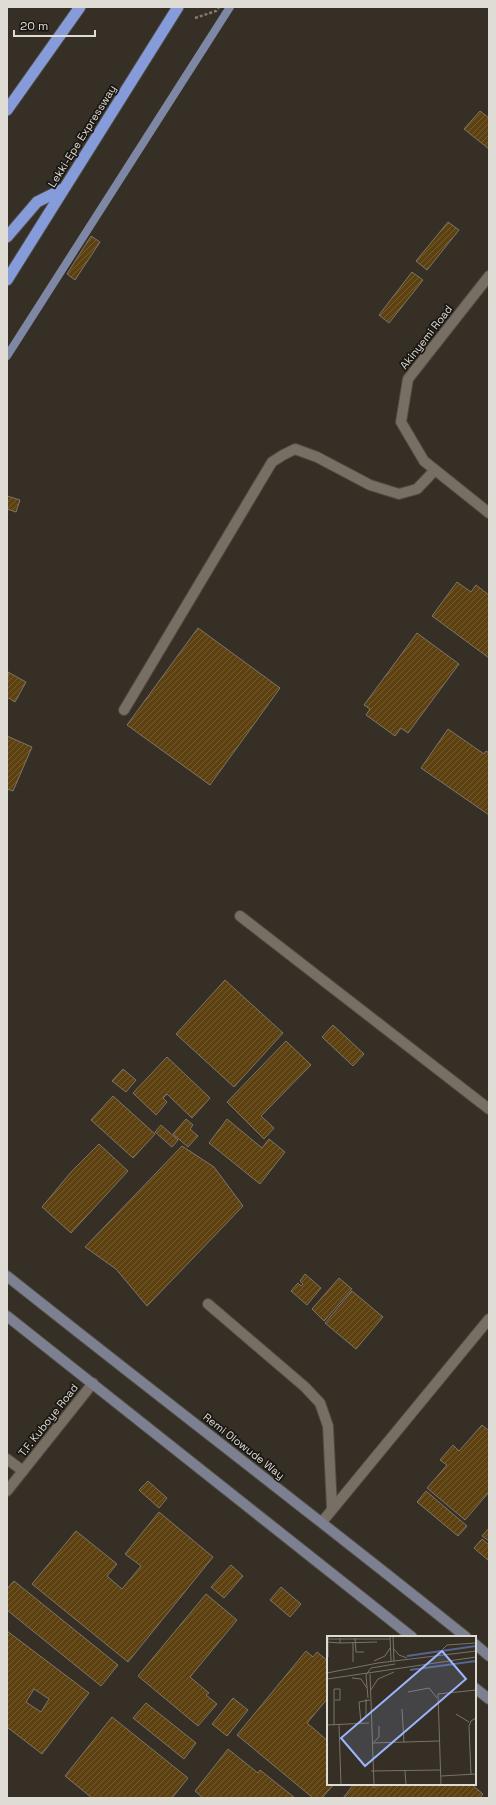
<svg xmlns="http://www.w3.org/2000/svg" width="496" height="1805" font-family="'Space Grotesk',sans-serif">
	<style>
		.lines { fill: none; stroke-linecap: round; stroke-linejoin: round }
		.stream { stroke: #7e88a5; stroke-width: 8 }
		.building { fill: url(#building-hatch); stroke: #7d756a; fill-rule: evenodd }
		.service-casing { stroke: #4f4a41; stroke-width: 12 }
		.minor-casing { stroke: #4f4a41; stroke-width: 12 }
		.tertiary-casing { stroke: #4f4a41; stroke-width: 12 }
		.secondary-casing { stroke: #4f4a41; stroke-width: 12 }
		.trunk-casing { stroke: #4f4a41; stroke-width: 13 }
		.path { stroke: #817c73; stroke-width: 2.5; stroke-dasharray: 3 2; stroke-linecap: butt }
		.service { stroke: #776f64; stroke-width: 10 }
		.minor { stroke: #776f64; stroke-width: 10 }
		.tertiary { stroke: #776f64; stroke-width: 10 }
		.secondary { stroke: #7c8090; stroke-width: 10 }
		.trunk { stroke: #869bd9; stroke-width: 11 }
		.labels { text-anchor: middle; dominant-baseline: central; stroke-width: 3.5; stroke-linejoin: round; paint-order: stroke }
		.street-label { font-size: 11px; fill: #dfdbd5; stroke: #1a1713 }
		.inset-river { fill: none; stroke: #546591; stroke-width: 2 }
		.inset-road { fill: none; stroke: #79746b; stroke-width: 1 }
		.view { fill: #9ab5fd; fill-opacity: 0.15; stroke: #9ab5fd; stroke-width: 2 }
		.inset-edge { fill: none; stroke: #dfdbd5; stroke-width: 2 }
	</style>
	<defs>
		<pattern id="building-hatch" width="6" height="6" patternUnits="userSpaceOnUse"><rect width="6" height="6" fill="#5d4110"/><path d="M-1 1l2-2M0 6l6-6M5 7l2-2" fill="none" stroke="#745c32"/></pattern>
	</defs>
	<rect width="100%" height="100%" fill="#352f25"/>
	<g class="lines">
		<path class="stream" d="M7,356L230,7"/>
	</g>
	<g class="building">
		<path d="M480,111L489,118V149L464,129Z"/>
		<path d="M448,222L459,230L427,270L416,261Z"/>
		<path d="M91,236L100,242L75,280L67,274Z"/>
		<path d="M412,272L423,280L389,323L379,315Z"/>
		<path d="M7,496L20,500L16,512L7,509Z"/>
		<path d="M457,582L471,592L476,585L489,595V658L432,616Z"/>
		<path d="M198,628L280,688L210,785L127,725Z"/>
		<path d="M417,633L459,664L408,733L401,728L395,736L366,715L370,709L364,705Z"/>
		<path d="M8,672L26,682L15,702L7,697Z"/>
		<path d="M448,729L484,754L486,751L489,753V815L421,768Z"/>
		<path d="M7,736L32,747L13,791L7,789Z"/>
		<path d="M225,980L283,1033L234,1087L176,1034Z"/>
		<path d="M333,1025L364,1054L353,1066L322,1037Z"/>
		<path d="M286,1041L311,1065L261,1116L274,1128L264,1139L227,1102Z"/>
		<path d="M167,1057L210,1098L192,1118L167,1094L163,1098L167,1102L156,1115L133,1093Z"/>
		<path d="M123,1069L136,1080L126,1092L112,1081Z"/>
		<path d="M113,1096L155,1134L133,1158L91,1120Z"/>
		<path d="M186,1119L193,1125L190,1129L198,1136L188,1147L173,1134Z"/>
		<path d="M227,1119L262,1148L269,1139L285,1152L260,1184L209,1143Z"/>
		<path d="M161,1125L178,1140L172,1147L155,1132Z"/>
		<path d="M99,1144L128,1171L71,1233L42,1207L71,1172Z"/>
		<path d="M182,1146L214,1167L243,1206L147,1306L116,1269L85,1247Z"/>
		<path d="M305,1274L321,1288L307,1305L291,1291L298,1283L301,1286L303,1284L300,1281Z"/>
		<path d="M339,1278L352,1289L324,1321L312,1309Z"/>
		<path d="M352,1291L383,1317L356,1349L325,1323Z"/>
		<path d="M482,1425L489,1431V1492L465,1520L427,1488L447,1465L440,1460L453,1445L459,1451Z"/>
		<path d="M148,1481L167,1498L159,1508L139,1490Z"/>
		<path d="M426,1491L467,1526L458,1536L417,1502Z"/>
		<path d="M159,1512L213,1557L128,1662L32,1584L76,1531L117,1564L107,1576L122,1589L141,1566L125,1554Z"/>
		<path d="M489,1528V1541L482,1536Z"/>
		<path d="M482,1539L489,1545V1561L474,1548Z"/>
		<path d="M231,1565L243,1576L224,1598L211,1587Z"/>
		<path d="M14,1581L118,1665L101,1686L7,1610V1589Z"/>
		<path d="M281,1587L301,1604L290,1617L270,1600Z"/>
		<path d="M206,1594L237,1620L190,1677L209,1693L206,1695L217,1704L198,1726L138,1676Z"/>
		<path d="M7,1631L89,1693L42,1754L7,1727ZM34,1689L49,1699L41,1712L26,1702Z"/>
		<path d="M306,1651L313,1657L317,1652L328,1661V1698L307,1723L328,1741V1784H334L322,1798H313L237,1735Z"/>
		<path d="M233,1698L248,1710L227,1736L212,1724Z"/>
		<path d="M146,1703L196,1743L184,1759L133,1718Z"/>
		<path d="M112,1717L188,1778L172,1798H92L65,1776Z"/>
		<path d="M228,1749L258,1773L260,1770L295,1798H203L195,1791Z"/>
		<path d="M354,1784H370L375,1788L378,1784H471L483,1794L480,1798H343Z"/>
	</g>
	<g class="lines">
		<defs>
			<g id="service">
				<path d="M124,710L272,462L283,455L295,449L317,457L370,485L399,494L417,489L435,470"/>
				<path d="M208,1304L305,1387L320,1403L328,1426L332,1508"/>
				<path d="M7,1459L23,1471"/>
			</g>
			<g id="minor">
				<path d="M489,276L408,379L401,422L424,461L489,513"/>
				<path d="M240,916L489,1109"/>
				<path d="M322,1522L489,1319"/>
			</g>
			<path id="tertiary" d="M7,1491L93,1383"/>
			<g id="secondary">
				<path d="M7,1276C159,1397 314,1515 466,1637"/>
				<path d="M7,1316L412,1637"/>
				<path d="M475,1644L489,1656"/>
				<path d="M475,1688L489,1699"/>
			</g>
			<g id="trunk">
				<path d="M7,110L80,7"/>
				<path d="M7,237L37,202L63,189"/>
				<path d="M7,280L178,7"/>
			</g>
		</defs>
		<use href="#service" class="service-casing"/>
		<use href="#minor" class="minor-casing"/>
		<use href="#tertiary" class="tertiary-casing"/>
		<use href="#secondary" class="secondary-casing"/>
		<use href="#trunk" class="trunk-casing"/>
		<path class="path" d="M195,18L216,11L219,7"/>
		<use href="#service" class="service"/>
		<use href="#minor" class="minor"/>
		<use href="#tertiary" class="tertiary"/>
		<use href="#secondary" class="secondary"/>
		<use href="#trunk" class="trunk"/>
	</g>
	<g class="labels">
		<g class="street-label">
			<text transform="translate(82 136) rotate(-58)">Lekki-Epe Expressway</text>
			<text transform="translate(426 337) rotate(-52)">Akinyemi Road</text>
			<text transform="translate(48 1420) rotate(-52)">T.F. Kuboye Road</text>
			<text transform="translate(244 1446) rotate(38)">Remi Olowude Way</text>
		</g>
	</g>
	<g transform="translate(327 1636)">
		<rect width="149" height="149" fill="#352f25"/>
		<path class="inset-river" d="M80,20L149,10M83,34L149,25"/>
		<path class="inset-road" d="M63,0L64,25M66,0L67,25M13,2V7L50,6M28,2L29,16H37M0,3H63M0,6L13,7M26,7V26M66,12L72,19L80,22M116,13L120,9L149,7M1,21V0M47,25L58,20L63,12M0,37L51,27L149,15M43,38L47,149M39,39L41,62M39,39L44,32L68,28M25,42L34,43L40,52M0,43L149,21M43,55L51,43L67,36M81,56L102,52L110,62M75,73L77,106M129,78L142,86M34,84L39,81V63M34,87L32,66L43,64M12,88L14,149M0,89L42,87M7,89V53H13V64H8M47,106L52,101V90M45,107L112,105M44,135L113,134M78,135L79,149M144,139L142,90L144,85L149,82M114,140L149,138M114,149L111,58L149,54"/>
		<path class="view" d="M115,15L139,43L38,130L14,102Z"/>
		<rect width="149" height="149" class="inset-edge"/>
	</g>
	<rect width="496" height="1805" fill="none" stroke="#dfdbd5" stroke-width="16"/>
	<path d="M14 30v6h81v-6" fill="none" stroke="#dfdbd5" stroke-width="2"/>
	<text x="20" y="30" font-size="12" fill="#dfdbd5" stroke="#1a1713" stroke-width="3" paint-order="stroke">20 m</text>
</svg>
